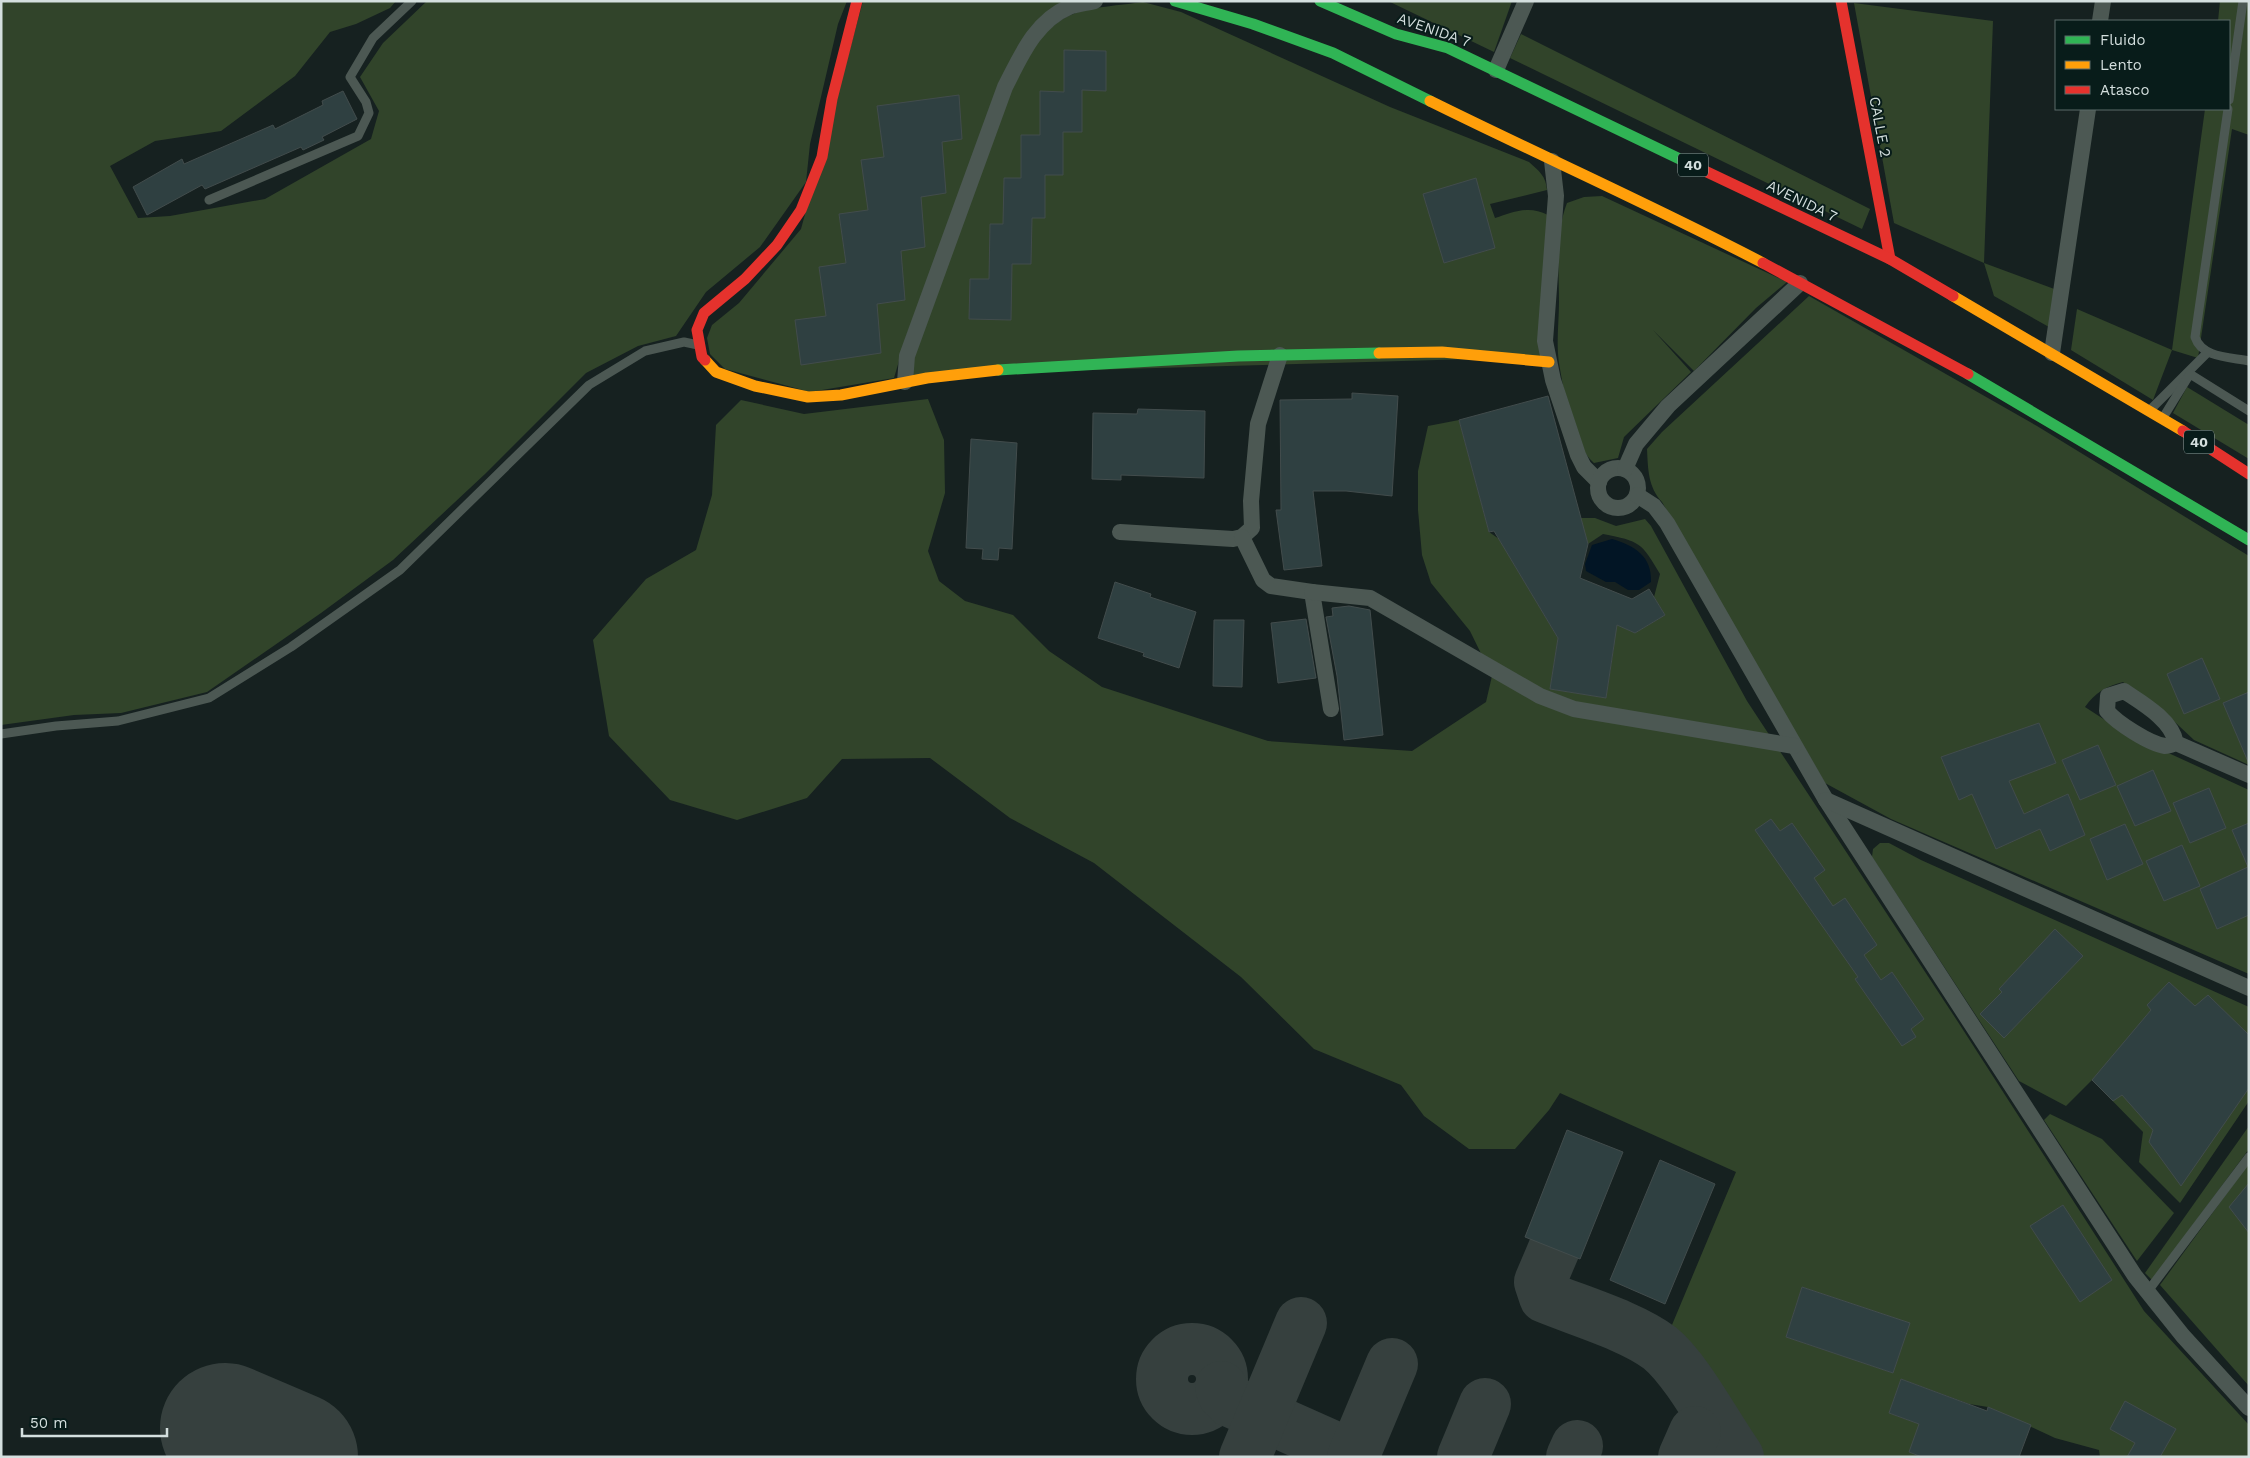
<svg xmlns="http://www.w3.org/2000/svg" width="2250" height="1458" font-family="'Work Sans',sans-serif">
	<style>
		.green { fill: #31442a; fill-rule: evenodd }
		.water { fill: #021525 }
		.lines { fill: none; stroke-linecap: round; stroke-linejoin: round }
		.taxiway { stroke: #36403e; stroke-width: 52 }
		.runway { stroke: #36403e; stroke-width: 130 }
		.building { fill: #2f4041; stroke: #424c4c }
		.lane { stroke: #4c5853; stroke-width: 9 }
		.street { stroke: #4c5853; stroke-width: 16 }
		.fast { stroke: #30b455; stroke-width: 11 }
		.slow { stroke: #ff9f0a; stroke-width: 11 }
		.jam { stroke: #e5322d; stroke-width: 11 }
		.labels { text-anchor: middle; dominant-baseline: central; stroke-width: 4; stroke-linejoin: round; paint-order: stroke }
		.shield { fill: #081c1a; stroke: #97a4a3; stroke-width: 1 }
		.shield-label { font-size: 14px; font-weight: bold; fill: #d4dfde }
		.street-label { font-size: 15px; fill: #d4dfde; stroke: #081c1a }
	</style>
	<rect width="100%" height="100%" fill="#162120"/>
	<g class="green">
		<path d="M1,1H396L390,8L356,24L330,32L295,76L221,131L155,141L110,166L138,218L170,216L265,199L371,139L379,111L360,77L383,43L427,1H847L838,24L810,144L806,182L760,247L706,292L676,336L638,346L586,373L485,474L393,560L321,613L207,692L121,713L74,715L1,725Z"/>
		<path d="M863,1H1072C1039,28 1011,44 1000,88L906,337L894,378L810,392L725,369L710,354L707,338L712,325L739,303L801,229Z"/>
		<path d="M1388,1H1512L1494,52Z"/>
		<path d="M2220,1H2249V135L2232,129L2198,358L2172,350L2153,400L2071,350L2077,309L2172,350L2205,109H2229V21H2218Z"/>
		<path d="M1143,2L1181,12L1390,107L1529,162C1539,171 1546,176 1547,190L1490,204L1495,218C1514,212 1529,205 1548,215L1541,357L912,375L913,356L1009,91C1025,62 1040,28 1071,15C1088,7 1123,5 1143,2Z"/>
		<path d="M1854,3L1993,21L1984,263L2057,290L2049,327L1994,296L1984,263L1894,223Z"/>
		<path d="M1521,34L1870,209L1862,229L1510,58Z"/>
		<path d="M1602,196L1787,282L1756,308L1694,371L1653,330L1691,372L1624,437L1618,458L1594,463C1572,444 1564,392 1559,363C1556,343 1559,322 1559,302C1559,270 1555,234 1567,203L1584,197Z"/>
		<path d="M1809,296L2037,426L2249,556V765L2194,740L2177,724L2123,682C2106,686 2095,693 2085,707L2125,733L2249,790V974L1891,819L1825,783L1662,502C1648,487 1648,469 1647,449L1662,432Z"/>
		<path d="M2187,387L2249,425V459L2173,413Z"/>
		<path d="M928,399L944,440L945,493L928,551L939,581L965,601L1013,615L1049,651L1102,687L1268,741L1412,751L1486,702L1492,676L1470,631L1431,583L1422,555L1418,510V471L1428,426L1459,420L1489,532L1499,539L1558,638L1550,689L1606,698L1614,646L1613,623L1635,633L1665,615L1654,597L1660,574C1642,543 1640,541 1603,534L1588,544L1580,518H1595L1616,526L1645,519L1651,526L1747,701L1958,1022L2130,1289L2144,1311L2249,1425V1457H2100L2099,1450L2055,1438L1988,1407L1969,1404L1901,1379L1889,1413L1919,1424L1922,1457H1748L1686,1367L1664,1344L1736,1172L1560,1093L1549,1110L1515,1149H1469L1424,1116L1401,1085L1314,1049L1241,977L1094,863L1010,818L930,758L842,759L807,798L737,820L670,800L609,736L593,640L646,579L696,550L712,495L716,425L741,400L804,414ZM1802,1287L1909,1323L1893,1373L1786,1337Z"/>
		<path d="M1880,843H1889L1921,860L2249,1007V1101L2180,1203L2139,1162L2143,1132L2092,1080L2066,1106L2019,1081L1872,857L1873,849Z"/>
		<path d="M2050,1114L2102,1139L2174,1213L2137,1261L2044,1120Z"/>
		<path d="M2249,1126V1149L2152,1280L2145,1273Z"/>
		<path d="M2249,1163V1386L2160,1285Z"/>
	</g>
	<path class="water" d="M1612,539C1635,546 1652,556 1651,582L1639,590H1628L1615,582H1606L1586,571L1585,564L1592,545Z"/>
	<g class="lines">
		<g class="taxiway">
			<path d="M1554,1249L1540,1282L1545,1297C1579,1311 1631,1326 1660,1348C1687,1370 1716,1426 1738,1457"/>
			<circle cx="1192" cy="1379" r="30"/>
			<path d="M1221,1387L1224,1395L1230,1401L1356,1457"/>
			<path d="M1245,1457L1301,1323"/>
			<path d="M1353,1457L1392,1364"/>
			<path d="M1463,1457L1485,1404"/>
			<path d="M1572,1457L1577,1446"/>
			<path d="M1684,1457L1695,1432"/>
		</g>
		<path class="runway" d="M225,1428L293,1457"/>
	</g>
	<g class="building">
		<path d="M1064,50L1106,51V91L1082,90V132H1063V175H1045V218H1032L1031,264H1012L1011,320L969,319L970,279H989L990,224H1003L1004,178H1021V135H1040V91L1064,92Z"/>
		<path d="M343,91L357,119L322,137L324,140L303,150L301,147L205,189L202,185L147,215L133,187L182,159L184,164L273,125L275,129L323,105L322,101Z"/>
		<path d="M959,95L962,139L942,142L946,193L921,197L925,247L901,251L905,300L877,304L881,353L801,365L795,320L826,316L819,267L846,263L839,214L868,210L861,160L884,157L877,106Z"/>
		<path d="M1476,178L1495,248L1444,263L1423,194Z"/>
		<path d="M1352,393L1398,396L1392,496L1346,491H1313L1322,566L1284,570L1276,510H1281L1280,400L1352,399Z"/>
		<path d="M1548,396L1588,544L1580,578L1632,599L1649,589L1665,615L1635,633L1617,625L1606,698L1550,689L1558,638L1494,531L1489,532L1459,420Z"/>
		<path d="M1138,409L1205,411L1204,478L1121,475V480L1092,479L1093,413L1137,414Z"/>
		<path d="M971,439L1017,443L1012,549L999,548L998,560L982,559L983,549L966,548Z"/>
		<path d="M1115,582L1151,594L1150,597L1196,612L1179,668L1143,656L1144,653L1098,638Z"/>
		<path d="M1349,606L1370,610L1383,735L1344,740L1337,676L1326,617L1333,616L1332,608Z"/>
		<path d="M1306,619L1316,678L1278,683L1271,623Z"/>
		<path d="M1214,620H1244L1242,687L1213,686Z"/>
		<path d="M2202,658L2220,699L2184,714L2167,674Z"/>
		<path d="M2249,692V764L2223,703Z"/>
		<path d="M2039,723L2056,763L2009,781L2024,814L2068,794L2085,835L2050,851L2040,829L1996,849L1972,794L1959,800L1941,757Z"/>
		<path d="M2098,745L2116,785L2080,800L2062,760Z"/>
		<path d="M2153,770L2171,811L2135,826L2117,786Z"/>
		<path d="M2209,788L2226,828L2190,843L2173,803Z"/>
		<path d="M1771,819L1780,831L1792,823L1825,870L1814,878L1833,906L1845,898L1877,945L1864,955L1881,980L1892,972L1924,1019L1911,1029L1916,1037L1902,1046L1855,979L1858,977L1755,830Z"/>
		<path d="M2249,823V915L2217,929L2200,889L2248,867L2232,830Z"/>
		<path d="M2125,824L2143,864L2107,880L2090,839Z"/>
		<path d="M2182,845L2200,886L2164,901L2146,861Z"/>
		<path d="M2055,929L2083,956L2004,1038L1980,1014L2002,992L1999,989Z"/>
		<path d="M2169,982L2195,1006L2208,995L2249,1035V1088L2181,1186L2149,1142L2153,1130L2122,1095L2113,1101L2092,1080L2151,1010L2147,1005Z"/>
		<path d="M1567,1130L1623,1152L1580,1259L1525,1237Z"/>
		<path d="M1660,1160L1715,1184L1665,1304L1610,1280Z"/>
		<path d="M2249,1183V1233L2229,1207Z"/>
		<path d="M2063,1205L2112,1280L2080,1302L2030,1226Z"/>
		<path d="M1802,1287L1910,1323L1893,1373L1786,1337Z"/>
		<path d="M1901,1379L1987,1411L1988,1407L2031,1425L2019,1457H1922L1909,1452L1919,1424L1889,1413Z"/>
		<path d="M2125,1401L2176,1429L2160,1457H2127L2135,1443L2110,1429Z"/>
	</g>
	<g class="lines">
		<g class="lane">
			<path d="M2229,100L2243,1"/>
			<path d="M2228,109L2195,337C2202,358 2229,357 2249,361"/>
			<path d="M209,200L358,136L369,113L366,102L350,77L373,38L412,1"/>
			<path d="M2151,409L2207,353"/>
			<path d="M2164,416L2190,374L2249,411"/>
			<path d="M1,734L56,726L118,721L209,698L291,647L400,570L589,385L645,351L684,342L698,345"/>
			<path d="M2148,1291L2249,1157"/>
		</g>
		<g class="street">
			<path d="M2100,21L2103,1"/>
			<path d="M1496,70L1526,1"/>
			<path d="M1552,161L1556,196L1545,341L1553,380L1578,455L1584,467L1599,482"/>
			<path d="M2052,353L2088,109"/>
			<path d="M905,382L907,356L1005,87C1020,58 1035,21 1069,7C1077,4 1087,3 1095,1"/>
			<circle cx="1618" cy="488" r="20"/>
			<path d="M1625,469L1636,444L1668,406L1800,283"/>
			<path d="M1637,495L1654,506L1667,523L1826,800L2135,1276L2183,1336L2249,1408"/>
			<path d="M1120,532L1233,539L1242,537L1252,528L1251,501L1258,424L1280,355"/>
			<path d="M1242,537L1263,580L1271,586L1312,592L1331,709"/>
			<path d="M1312,592L1370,598L1540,696L1574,709L1794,746"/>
			<path d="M2176,743C2172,720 2142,703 2124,691L2108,696L2107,711C2117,723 2150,744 2165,746C2169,746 2173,744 2176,743L2249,775"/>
			<path d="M1826,800L2249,988"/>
		</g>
		<g class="fast">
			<path d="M1175,1L1253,24L1333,53L1430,101"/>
			<path d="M1320,1L1396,34L1448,48L1686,162"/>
			<path d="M998,370L1238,356L1379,353"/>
			<path d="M1968,374L2249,540"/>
		</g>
		<g class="slow">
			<path d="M1430,101C1541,156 1654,206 1763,263"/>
			<path d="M1953,296L2183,431"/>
			<path d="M1379,353L1442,352L1549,362"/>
			<path d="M705,360L716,372L755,386L808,397L841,395L927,378L998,370"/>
		</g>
		<g class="jam">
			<path d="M1841,1L1890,259"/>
			<path d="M1686,162L1890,259L1953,296"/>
			<path d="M1763,263L1968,374"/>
			<path d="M705,360L702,357L697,330L704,313L745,279L777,245L801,210L822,157L832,99L857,1"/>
			<path d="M2183,431L2249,474"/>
		</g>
	</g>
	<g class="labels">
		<g class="shield">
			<rect x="1678" y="153.5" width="30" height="23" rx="4"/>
			<rect x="2184" y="430.5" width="30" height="23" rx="4"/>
		</g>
		<g class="shield-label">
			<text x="1693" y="165">40</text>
			<text x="2199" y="442">40</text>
		</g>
		<g class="street-label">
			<text transform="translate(1434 30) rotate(19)">AVENIDA 7</text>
			<text transform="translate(1880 127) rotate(79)">CALLE 2</text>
			<text transform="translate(1802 201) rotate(26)">AVENIDA 7</text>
		</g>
	</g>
	<rect width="2250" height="1458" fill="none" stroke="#d4dfde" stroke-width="5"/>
	<rect x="2055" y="20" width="175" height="90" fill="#081c1a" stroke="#5a6a68"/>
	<rect x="2065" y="36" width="25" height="8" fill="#30b455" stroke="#5a6a68"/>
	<text x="2100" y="45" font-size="15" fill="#d4dfde">Fluido</text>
	<rect x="2065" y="61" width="25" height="8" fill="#ff9f0a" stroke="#5a6a68"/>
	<text x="2100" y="70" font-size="15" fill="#d4dfde">Lento</text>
	<rect x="2065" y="86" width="25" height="8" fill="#e5322d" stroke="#5a6a68"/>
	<text x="2100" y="95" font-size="15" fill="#d4dfde">Atasco</text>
	<path d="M22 1428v8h145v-8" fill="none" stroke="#d4dfde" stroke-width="2.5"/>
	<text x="30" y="1428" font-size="15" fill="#d4dfde" stroke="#081c1a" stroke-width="4" paint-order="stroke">50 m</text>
</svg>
